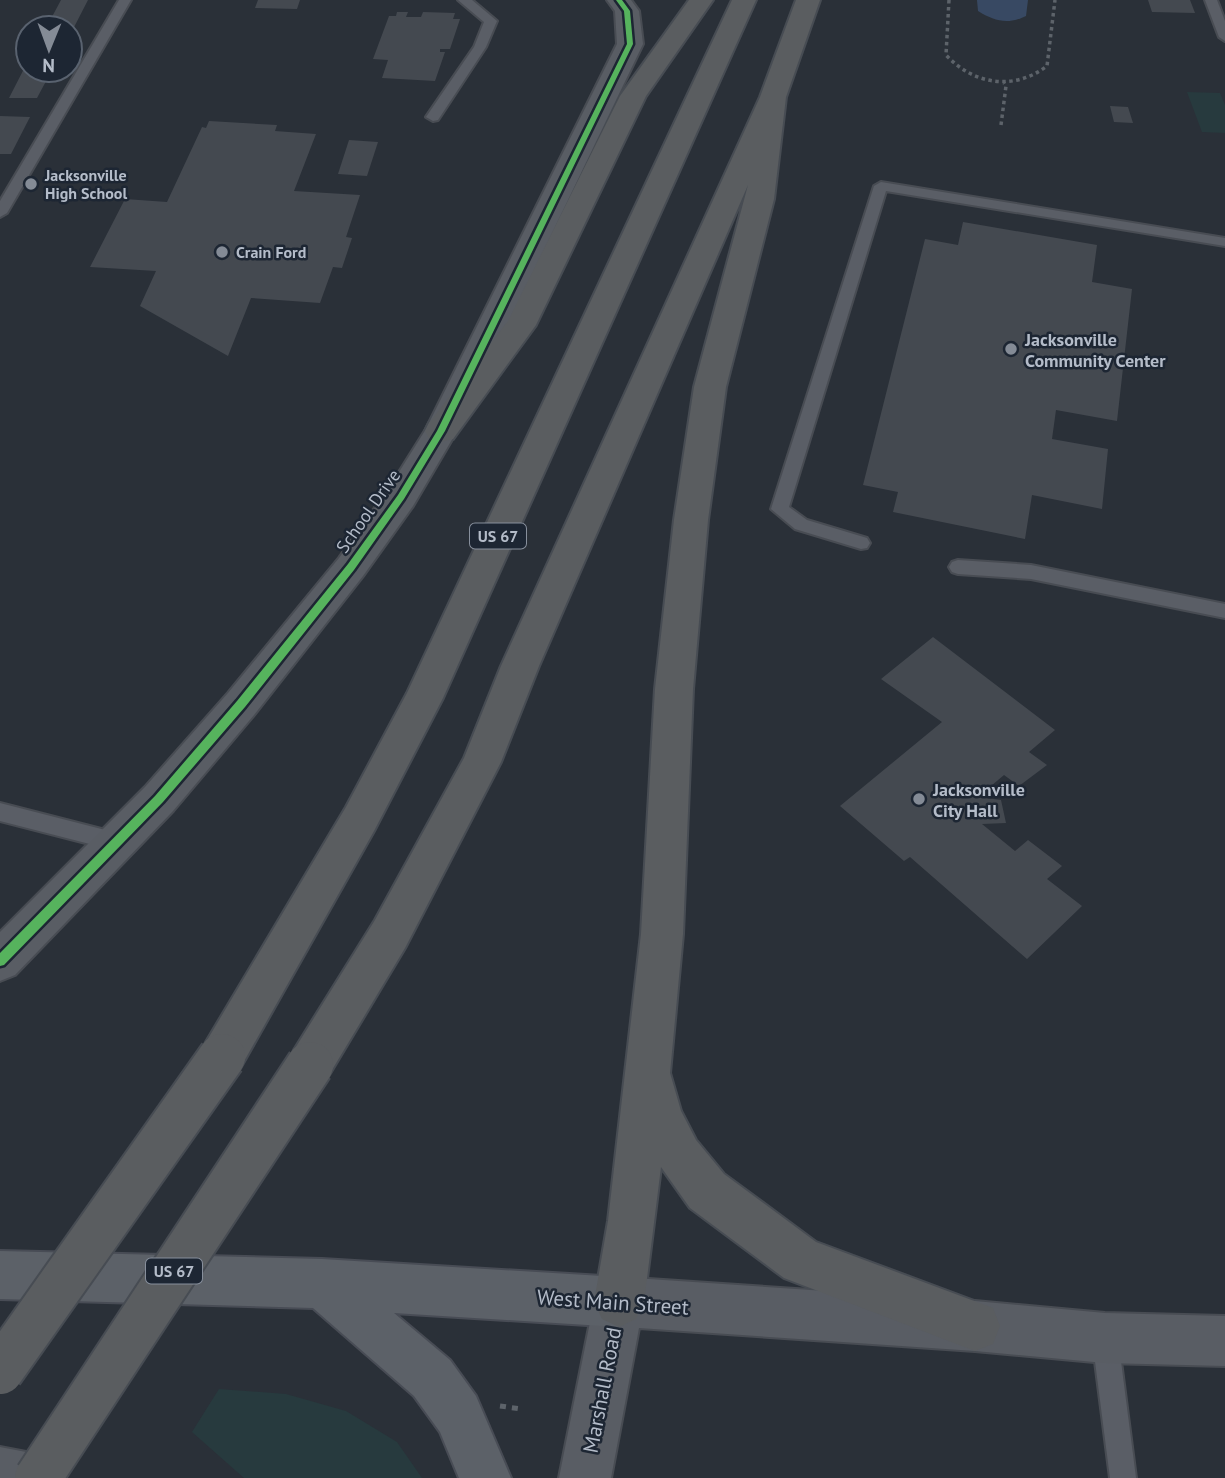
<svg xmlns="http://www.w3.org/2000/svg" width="1225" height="1478" font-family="'PT Sans',sans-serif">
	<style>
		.green { fill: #273a3e }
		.water { fill: #384963 }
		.building { fill: #444950 }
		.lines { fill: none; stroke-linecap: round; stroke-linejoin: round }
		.lane-casing { stroke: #484c53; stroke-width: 4 }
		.secondary-casing { stroke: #484c53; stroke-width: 4 }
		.primary-casing { stroke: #484c55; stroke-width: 4 }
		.highway-casing { stroke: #474c53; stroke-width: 4 }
		.path-far1 { stroke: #5d636a; stroke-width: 3.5; stroke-dasharray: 3.5 3.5; stroke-linecap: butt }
		.path { stroke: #5d636a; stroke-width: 5; stroke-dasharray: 6 6; stroke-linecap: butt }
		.lane { fill: #5a5e66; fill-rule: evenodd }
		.secondary { fill: #595d64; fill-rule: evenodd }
		.primary { fill: #5c6168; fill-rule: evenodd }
		.highway { fill: #5a5d60; fill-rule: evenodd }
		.highway-bridge-casing { stroke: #474c53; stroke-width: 50; stroke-linecap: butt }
		.highway-bridge { stroke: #5a5d60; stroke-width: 46 }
		.cycleway-casing { stroke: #1d2633; stroke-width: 5 }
		.cycleway { fill: #56b35d; fill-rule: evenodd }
		.poi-dot { fill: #848b96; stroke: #1d2633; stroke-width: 2.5 }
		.labels { text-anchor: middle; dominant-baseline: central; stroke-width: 5; stroke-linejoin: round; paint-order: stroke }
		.far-poi-label { font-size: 16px; font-weight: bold; fill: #b4bcc9; stroke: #1d2633; text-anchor: start }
		.shield { fill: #1d2633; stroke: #878f9c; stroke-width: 2 }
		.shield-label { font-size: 16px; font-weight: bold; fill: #b4bcc9 }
		.poi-label { font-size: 18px; font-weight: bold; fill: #b4bcc9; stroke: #1d2633; text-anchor: start }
		.street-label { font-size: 18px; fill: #b4bcc9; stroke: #1d2633 }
		.near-street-label { font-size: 21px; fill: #b4bcc9; stroke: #1d2633 }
	</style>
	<rect width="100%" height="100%" fill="#2a3038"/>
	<g class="green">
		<path d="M1187,92L1220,93L1225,105V133L1202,132Z"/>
		<path d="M219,1389L286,1394L346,1411L397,1442L422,1478H244L192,1432Z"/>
	</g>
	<path class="water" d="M977,0H1028L1026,16C1008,25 994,21 978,11Z"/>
	<g class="building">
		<path d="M61,0H88L70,35V28H46Z"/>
		<path d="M258,0H300L297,9L255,8Z"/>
		<path d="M1148,0H1190L1195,13L1152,12Z"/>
		<path d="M397,12H408L406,17H421L423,12L455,13L453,19H460L450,49H440V52H445L435,81L382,78L388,60L373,59L389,16H396Z"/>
		<path d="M28,61V70H52L37,98H9Z"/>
		<path d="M1110,106L1128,107L1133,123L1114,122Z"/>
		<path d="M0,116L30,117L11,154H0Z"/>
		<path d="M209,121L277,125L275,131L316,134L294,191L360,195L346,237L352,238L342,268L333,267L320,303L251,298L228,356L140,306L156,271L90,267L125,199L167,202L202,127L206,128Z"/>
		<path d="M349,140L378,142L367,176L338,174Z"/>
		<path d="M963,222L1097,245L1092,282L1132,289L1117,421L1056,410L1052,439L1108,449L1102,509L1032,495L1025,539L893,512L898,492L863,485L925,239L958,245Z"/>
		<path d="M933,637L1055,730L1029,752L1047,765L1019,786L1004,775L978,797L1001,800L1006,823L982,824L1015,851L1028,840L1062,866L1047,879L1082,906L1027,959L910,857L904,861L840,806L942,722L881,679Z"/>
	</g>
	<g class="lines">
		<defs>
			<g id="lane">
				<path d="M119,0H131L7,213L0,217V201Z"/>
				<path d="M458,0H472L497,21L486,47L438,120L433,121L426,117L474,47L484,22Z"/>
				<path d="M1205,0H1217L1225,21V41L1219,37Z"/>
				<path d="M881,182L1225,238V246L886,191L789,507L807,520L867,538L870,543L867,548L861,549L795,529L771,509L874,186Z"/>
				<path d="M958,560L1031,565L1225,604V618L1031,579L958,574L952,572L949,567L952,562Z"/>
				<path d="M0,803L117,833L124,836L127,842L124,848L117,851L0,821Z"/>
				<path d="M1105,1325L1114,1329L1118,1338L1136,1478H1110L1092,1338L1096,1329Z"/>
			</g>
			<g id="secondary">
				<path d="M607,0H631L639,11L643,44L457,431L413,506L363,576L254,715L173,811L15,975L0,981V932L145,787L228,693L339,558L389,488L426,429L617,44L615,11Z"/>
				<path d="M619,1277L975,1301L1105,1313L1225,1316V1366L1105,1363L975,1351L639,1328L611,1478H559L594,1302L602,1285Z"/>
				<path d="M0,1447L26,1452L45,1459L52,1478H0Z"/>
			</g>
			<path id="primary" d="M0,1251L322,1259L619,1277L636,1285L644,1302L636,1319L619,1327L394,1313L450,1360L476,1396L511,1478H459L440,1432L414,1396L313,1308L0,1299Z"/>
			<g id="highway">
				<path d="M689,0H713L646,96L536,325L453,439L441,442L429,439L425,431L429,423L508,321L620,96Z"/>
				<path d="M732,0H756L443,698L374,831L238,1072L222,1078L206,1072L200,1057L206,1042L346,807L407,693Z"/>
				<path d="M796,0H820L786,97L774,199L726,387L708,520L693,689L683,934L670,1073L681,1111L696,1140L724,1174L816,1242L993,1308L1000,1326L993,1344L975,1351L784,1278L690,1208L661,1167L644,1302L636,1319L619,1327L602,1319L594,1302L608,1221L641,934L655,689L674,520L694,387L748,185L539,666L501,762L405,948L326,1080L310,1087L294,1080L288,1065L294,1050L375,920L464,758L501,666L760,97Z"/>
			</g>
		</defs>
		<use href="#lane" class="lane-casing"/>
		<use href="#secondary" class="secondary-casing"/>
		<use href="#primary" class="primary-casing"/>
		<use href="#highway" class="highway-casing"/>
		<g class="path-far1">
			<path d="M949,0L946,55C974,85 1014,91 1047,66L1055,0"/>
			<path d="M1001,125L1006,86L1004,83"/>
		</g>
		<path class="path" d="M500,1406L521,1409"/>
		<use href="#lane" class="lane"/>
		<use href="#secondary" class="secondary"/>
		<use href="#primary" class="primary"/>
		<use href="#highway" class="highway"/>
		<defs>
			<g id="highway-bridge">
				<path d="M0,1371L222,1057"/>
				<path d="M38,1478L310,1065"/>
			</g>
		</defs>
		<use href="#highway-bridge" class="highway-bridge-casing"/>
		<use href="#highway-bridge" class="highway-bridge"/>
		<defs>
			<path id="cycleway" d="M616,0H622L630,11L633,44L445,431L404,499L354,570L245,707L163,802L4,965L0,966V953L155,796L237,701L348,564L398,495L437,431L627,44L624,11Z"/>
		</defs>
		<use href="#cycleway" class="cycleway-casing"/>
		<use href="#cycleway" class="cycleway"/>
	</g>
	<g class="poi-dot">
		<circle cx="31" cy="184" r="7"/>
		<circle cx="222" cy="252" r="7"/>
		<circle cx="1011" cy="349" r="7"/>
		<circle cx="919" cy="799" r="7"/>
	</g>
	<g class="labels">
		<g class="far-poi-label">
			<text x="45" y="175">Jacksonville<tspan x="45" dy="18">High School</tspan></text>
			<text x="236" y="252">Crain Ford</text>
		</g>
		<g class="shield">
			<rect x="470" y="523.5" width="56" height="25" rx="5"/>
			<rect x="146" y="1258.5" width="56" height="25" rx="5"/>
		</g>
		<g class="shield-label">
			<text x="498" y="536">US 67</text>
			<text x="174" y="1271">US 67</text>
		</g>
		<g class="poi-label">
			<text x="1025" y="339">Jacksonville<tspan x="1025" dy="21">Community Center</tspan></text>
			<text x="933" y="789">Jacksonville<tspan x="933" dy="21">City Hall</tspan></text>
		</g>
		<g class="street-label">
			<text transform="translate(368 511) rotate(-55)">School Drive</text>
		</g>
		<g class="near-street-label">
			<text transform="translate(613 1302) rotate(4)">West Main Street</text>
			<text transform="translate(602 1390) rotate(-79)">Marshall Road</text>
		</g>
	</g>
	<g transform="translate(49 49) rotate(181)"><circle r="33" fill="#1d2633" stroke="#59626f" stroke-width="2"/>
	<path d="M0-5L12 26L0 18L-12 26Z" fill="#848b96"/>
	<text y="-10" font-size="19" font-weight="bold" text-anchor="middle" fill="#b4bcc9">N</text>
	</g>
</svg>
